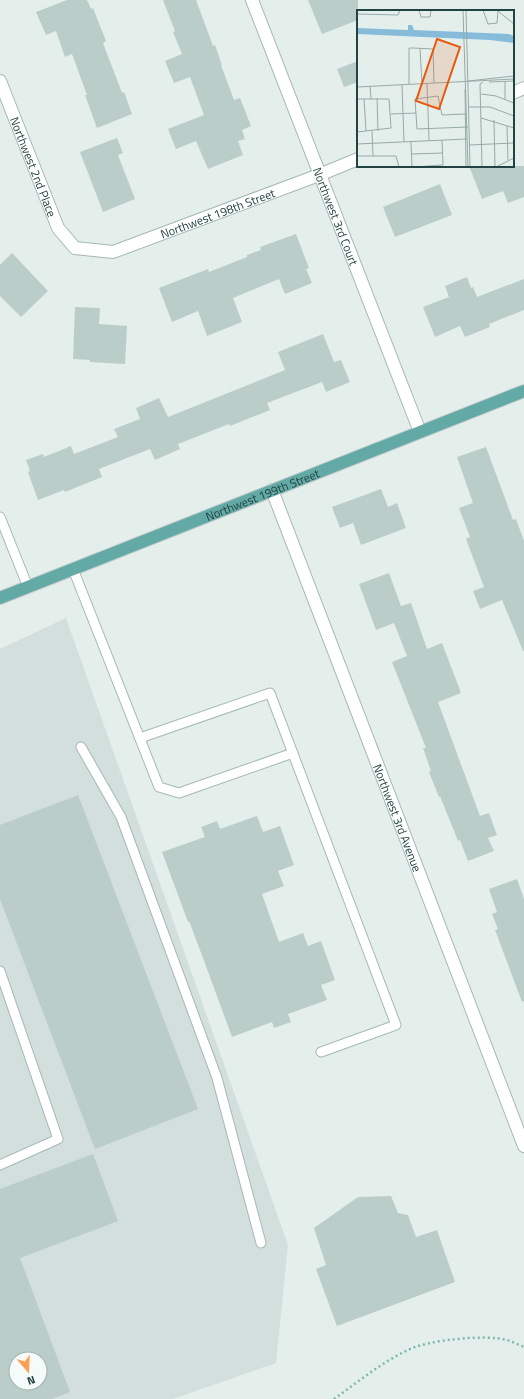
<svg xmlns="http://www.w3.org/2000/svg" width="524" height="1399" font-family="'Titillium Web',sans-serif">
	<style>
		.built { fill: #d2dfdd; fill-rule: evenodd }
		.building { fill: #bbcdc9; fill-rule: evenodd }
		.lines { fill: none; stroke-linecap: round; stroke-linejoin: round }
		.lane-casing { stroke: #a6b8b5; stroke-width: 11 }
		.street-casing { stroke: #a6b8b5; stroke-width: 14 }
		.primary-casing { stroke: #c1caca; stroke-width: 14 }
		.path { stroke: #80b6b0; stroke-width: 2.5; stroke-dasharray: 2 3; stroke-linecap: butt }
		.lane { stroke: #fff; stroke-width: 9 }
		.street { stroke: #fff; stroke-width: 12 }
		.primary { stroke: #63aaa6; stroke-width: 12 }
		.labels { text-anchor: middle; dominant-baseline: central; stroke-width: 3.5; stroke-linejoin: round; paint-order: stroke }
		.street-label { font-size: 12px; fill: #214341; stroke: #f5fbf9 }
		.inset-road { fill: none; stroke: #96aaa8; stroke-width: 1 }
		.view { fill: #e8590c; fill-opacity: 0.15; stroke: #e8590c; stroke-width: 2 }
		.inset-edge { fill: none; stroke: #214341; stroke-width: 2 }
	</style>
	<rect width="100%" height="100%" fill="#e4efec"/>
	<path class="built" d="M66,618L288,1245L276,1363L173,1399H0V649ZM16,1359H40V1383H16Z"/>
	<g class="building">
		<path d="M67,0H87L91,9L93,8L106,41L103,43L122,93L124,92L132,114L97,128L85,95H87L72,54L65,57L56,31L46,35L36,12Z"/>
		<path d="M163,0H196L213,46L215,45L222,65H221L234,100L240,98L251,126L242,130L245,139L238,141L243,155L208,169L196,141L176,149L168,129L204,115L190,77L174,83L165,61L182,54L173,32L175,31Z"/>
		<path d="M308,0H358V20L322,34Z"/>
		<path d="M358,61V82L344,87L337,69Z"/>
		<path d="M117,138L123,153L118,155L135,199L103,212L80,152Z"/>
		<path d="M469,166H524V197L508,203L503,191L482,199Z"/>
		<path d="M440,184L452,215L395,237L383,207Z"/>
		<path d="M296,234L309,268L306,269L312,283L285,294L279,279L233,298L242,322L207,336L198,311L172,322L159,288L208,269L209,272L247,257V255L261,250L260,247Z"/>
		<path d="M12,253L48,291L21,317L0,296V265Z"/>
		<path d="M467,277L471,288L473,287L477,297L524,279V310L489,324L490,327L465,337L460,326L435,337L423,307L449,297L445,286Z"/>
		<path d="M75,307L100,308L99,324L127,326L125,364L90,362V360L73,359Z"/>
		<path d="M323,334L334,362L341,360L350,382L326,392L322,382L267,403L270,410L230,426L229,424L178,444L180,449L155,460L150,449L99,469L102,477L65,492L64,490L38,500L28,472L30,471L26,460L43,454L44,457L71,446L74,454L118,437L114,429L140,419L136,408L159,398L168,417L285,370L278,352Z"/>
		<path d="M486,447L513,520L516,519L524,541V651H523L502,600L480,609L473,591L484,587L466,539L470,537L459,508L473,503L457,457Z"/>
		<path d="M381,489L388,507L397,503L406,528L361,545L353,523L340,528L332,507Z"/>
		<path d="M389,573L401,606L411,603L427,649L442,643L461,693L438,702L480,816L489,813L497,835L488,838L494,851L468,861L460,840L458,841L440,796L439,797L429,772L431,771L423,748H426L392,662L407,656L394,623L376,630L359,584Z"/>
		<path d="M78,795L198,1109L95,1149L0,899V825Z"/>
		<path d="M257,816L263,832L280,826L294,865L278,871L284,886L262,894L279,942L303,933L308,946L321,941L335,980L321,985L327,1000L288,1014L291,1022L274,1028L272,1022L232,1037L203,958L189,921L188,922L162,852L205,837L201,827L217,821L220,829Z"/>
		<path d="M517,879L524,899V1001L522,1002L495,930L498,929L492,914L497,912L489,889Z"/>
		<path d="M93,1154L118,1221L20,1258L70,1392L52,1399H0V1189ZM16,1359H40V1383H16Z"/>
		<path d="M391,1196L398,1213L408,1215L416,1237L437,1230L455,1282L337,1326L316,1269L326,1265L314,1228L358,1197Z"/>
	</g>
	<g class="lines">
		<defs>
			<g id="lane">
				<path d="M0,517L28,587"/>
				<path d="M73,569L159,787L179,793L293,753"/>
				<path d="M140,738L270,693L396,1025L321,1052"/>
				<path d="M81,747L121,817L217,1078L261,1243"/>
				<path d="M0,971L58,1139L0,1165"/>
			</g>
			<g id="street">
				<path id="s1" d="M252,0L420,432"/>
				<path id="s2" d="M0,81L58,228L75,248L113,252L319,175L358,159"/>
				<path d="M513,93L524,88"/>
				<path id="s3" d="M272,490L524,1146"/>
			</g>
			<g id="primary">
				<path id="s4" d="M0,598L524,391"/>
			</g>
		</defs>
		<use href="#lane" class="lane-casing"/>
		<use href="#street" class="street-casing"/>
		<use href="#primary" class="primary-casing"/>
		<path class="path" d="M334,1399C358,1382 382,1362 408,1350C427,1340 486,1334 507,1340C513,1342 519,1345 524,1347"/>
		<use href="#lane" class="lane"/>
		<use href="#street" class="street"/>
		<use href="#primary" class="primary"/>
	</g>
	<g class="labels">
		<g class="street-label">
			<text stroke="none"><textPath href="#s2" startOffset="92">Northwest 2nd Place</textPath></text>
			<text stroke="none"><textPath href="#s2" startOffset="334">Northwest 198th Street</textPath></text>
			<text stroke="none"><textPath href="#s1" startOffset="232">Northwest 3rd Court</textPath></text>
			<text stroke="none"><textPath href="#s4" startOffset="282">Northwest 199th Street</textPath></text>
			<text stroke="none"><textPath href="#s3" startOffset="351">Northwest 3rd Avenue</textPath></text>
		</g>
	</g>
	<g transform="translate(357 10)">
		<rect width="157" height="157" fill="#e4efec"/>
		<path d="M51,15H55L57,20L152,24L157,26V33L133,30L0,24V18L51,20Z" fill="#86bcda"/>
		<path class="inset-road" d="M62,0L64,7H73L74,0M106,0L111,157M109,0L113,157M126,0L131,14L140,13L141,1M141,1L157,14M0,4L41,5L43,0M63,39L65,73M111,71L157,66M148,71V89M132,72L157,71M52,74V38H56L76,39L77,73M70,74L72,130M45,75L47,132M13,76L14,89M0,77L157,69M108,79L109,157M124,84L139,86L157,93M20,88L21,121M0,89H32L34,118L0,122M7,89L9,121M112,97H133L157,106M34,104L59,103M109,104L85,105L81,86L58,89L60,119L111,117M124,108L157,118M137,110L138,157M150,116L151,150M15,121L16,146M85,130L86,155M54,132L55,157M0,134L110,129M112,135L157,133M54,144L86,143M0,146H39L42,157M56,157L86,155M125,157L123,74L126,72M139,157L157,148"/>
		<path class="view" d="M80,29L103,37L82,99L59,91Z"/>
		<rect width="157" height="157" class="inset-edge"/>
	</g>
	<g transform="translate(28 1371) rotate(161)"><circle r="19" fill="#f5fbf9" stroke="#a0b1af"/>
	<path d="M0-3L7 15L0 10L-7 15Z" fill="#ff9f52"/>
	<text y="-6" font-size="11" font-weight="bold" text-anchor="middle" fill="#214341">N</text>
	</g>
</svg>
